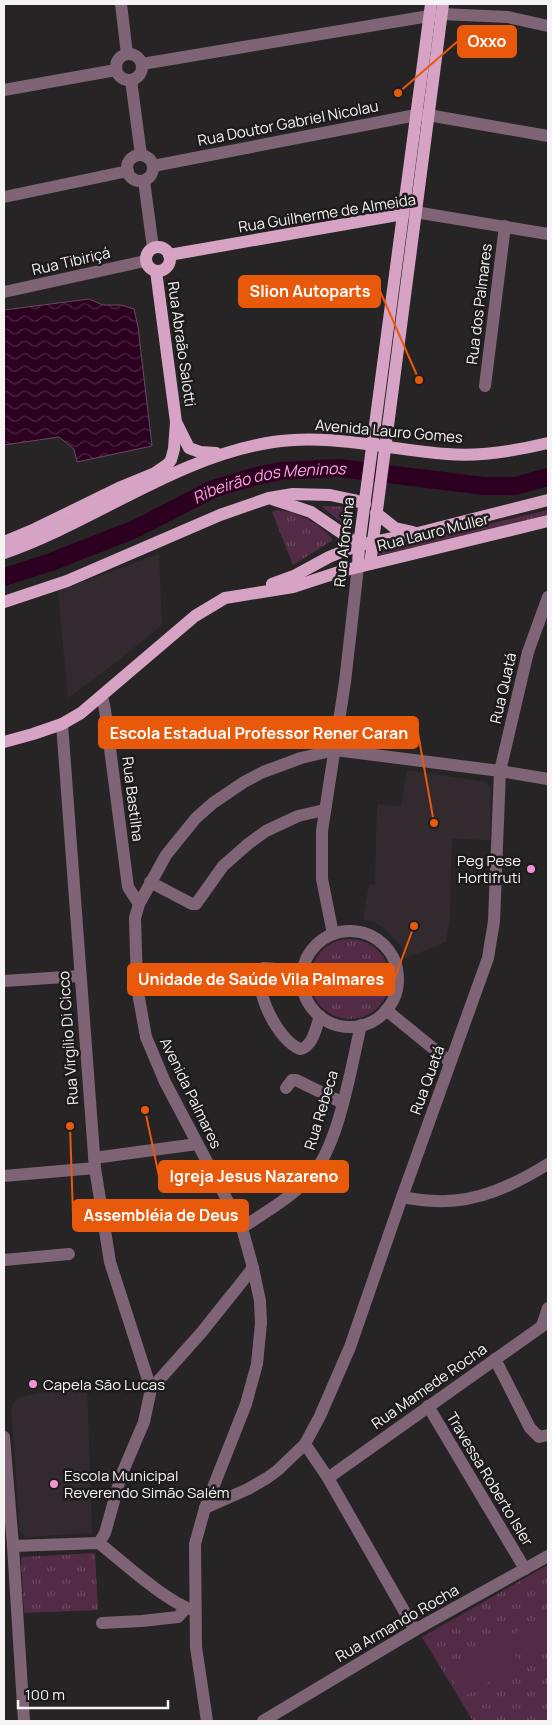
<svg xmlns="http://www.w3.org/2000/svg" width="552" height="1725" font-family="Manrope,sans-serif">
	<style>
		.built { fill: #332a30 }
		.grass { fill: url(#grass-tufts) }
		.pitch { fill: #532b46 }
		.water { fill: url(#water-waves); stroke: #694961 }
		.lines { fill: none; stroke-linecap: round; stroke-linejoin: round }
		.river { stroke: #2d0022; stroke-width: 18 }
		.minor { stroke: #7e6475; stroke-width: 12 }
		.major { stroke: #d7a3c5; stroke-width: 12 }
		.poi-dot { fill: #f491d4; stroke: #1e1b1d; stroke-width: 2 }
		.labels { text-anchor: middle; dominant-baseline: central; stroke-width: 5; stroke-linejoin: round; paint-order: stroke }
		.street-label { font-size: 15px; fill: #f5f3f4; stroke: #1e1b1d }
		.poi-label { font-size: 15px; fill: #f5f3f4; stroke: #1e1b1d; text-anchor: start }
		.water-label { font-size: 16px; font-style: italic; fill: #f8a6dd; stroke: #1e1b1d }
		.leader { fill: none; stroke: #e8590c; stroke-width: 2 }
		.callout-dot { fill: #e8590c; stroke: #1e1b1d; stroke-width: 2 }
		.callout { fill: #e8590c; stroke: #e8590c; stroke-width: 2 }
		.callout-label { font-size: 16px; text-anchor: middle; font-weight: bold; fill: #fff }
	</style>
	<defs>
		<pattern id="grass-tufts" width="24" height="20" patternUnits="userSpaceOnUse" patternTransform="scale(1.25)"><rect width="24" height="20" fill="#532b46"/><path d="M3 7l-1-3M5 7V3M7 7l1-3M15 17l-1-3M17 17v-4M19 17l1-3" fill="none" stroke="#6c4a61"/></pattern>
		<pattern id="water-waves" width="16" height="10" patternUnits="userSpaceOnUse" patternTransform="scale(1.25)"><rect width="16" height="10" fill="#2d0022"/><path d="M0 5q4-4 8 0t8 0" fill="none" stroke="#4c2643"/></pattern>
	</defs>
	<rect width="100%" height="100%" fill="#272426"/>
	<g class="built">
		<path d="M159,554L162,625L114,664L68,698L58,591Z"/>
		<path d="M407,770L485,782L491,788L490,840L452,839L450,914L446,942L406,958L400,945L386,930L374,922L363,919L369,885L375,884L377,804L401,807Z"/>
		<path d="M87,1383L92,1533L26,1537L20,1531L11,1409L14,1402L21,1397Z"/>
	</g>
	<g class="grass">
		<path d="M323,506L347,507L344,519L345,525L322,507Z"/>
		<path d="M277,510C298,512 319,522 333,540L293,565L272,512Z"/>
		<path d="M548,510V515L376,556L372,552Z"/>
		<circle cx="350" cy="979" r="40"/>
		<path d="M95,1553L98,1610L24,1613L21,1560L22,1557Z"/>
		<path d="M548,1565V1721H473L422,1637Z"/>
	</g>
	<g class="pitch">
		<path d="M548,1614V1649L530,1660L515,1634Z"/>
		<path d="M505,1637L520,1663L463,1697L448,1670Z"/>
	</g>
	<path class="water" d="M89,299L103,305H121L134,309L138,327L152,446L77,462L74,449L59,437L4,445V310Z"/>
	<g class="lines">
		<path class="river" id="s1" d="M4,577L51,562L135,529L213,489L256,476L281,471L339,468L484,486H515L548,477"/>
		<g class="minor">
			<path d="M121,4L127,54"/>
			<circle cx="129" cy="67" r="13"/>
			<path d="M142,64L441,14L508,17L548,26"/>
			<path d="M131,80L141,155"/>
			<path d="M4,90L116,70"/>
			<circle cx="140" cy="168" r="13"/>
			<path d="M153,166L416,115H428L548,136"/>
			<path d="M144,181L153,248"/>
			<path d="M4,197L128,171"/>
			<path d="M405,213L415,212L548,234"/>
			<path d="M4,292L145,261"/>
			<path d="M485,386L505,226"/>
			<path d="M102,696L105,710L128,887L139,904"/>
			<path d="M62,724L95,1168L110,1262L151,1389L144,1422L121,1476L105,1533L99,1543"/>
			<path d="M150,882L192,904H196L223,866L248,844L266,831L298,816L324,810"/>
			<circle cx="350" cy="979" r="48"/>
			<path d="M333,934L322,879V831L345,682L358,567"/>
			<path d="M303,971L263,968C251,988 279,1042 300,1049C313,1047 316,1027 320,1016"/>
			<path d="M4,981L80,976"/>
			<path d="M386,1010L450,1062"/>
			<path d="M286,1088L292,1080H296L343,1103"/>
			<path d="M94,1158L197,1144"/>
			<path d="M4,1176L95,1168"/>
			<path d="M402,1197C413,1199 425,1201 436,1201C477,1203 514,1185 548,1164"/>
			<path d="M242,1228C265,1212 291,1198 310,1177C339,1147 351,1067 361,1025"/>
			<path d="M4,1260L69,1254"/>
			<path d="M542,1326L548,1308"/>
			<path d="M495,1359L530,1428L539,1437L548,1435"/>
			<path d="M151,1389L201,1333L253,1268"/>
			<path d="M428,1406L525,1569"/>
			<path d="M4,1437L13,1546L24,1721"/>
			<path d="M305,1444L328,1478L415,1630"/>
			<path d="M328,1478L548,1322"/>
			<path d="M205,1508L248,1489L267,1478L278,1470L305,1444L320,1416L350,1347L402,1197L488,958L494,921L500,771L528,652L548,597"/>
			<path d="M13,1546L99,1543C119,1559 172,1607 195,1610"/>
			<path d="M102,1623L142,1621L178,1617L185,1609"/>
			<path d="M207,1721L196,1647L195,1544L205,1508L246,1404L257,1364L261,1323L260,1301L253,1268L242,1228L165,1082L146,1037L137,987L135,918L139,904L166,855L196,818L213,803L244,782L263,772L301,758L335,750L500,771L548,779"/>
			<path d="M263,1721L415,1630L548,1556"/>
		</g>
		<g class="major">
			<circle cx="158" cy="259" r="12"/>
			<path d="M169,255L403,214"/>
			<path d="M177,424L189,448L200,452L216,453"/>
			<path d="M272,499L311,512L359,545"/>
			<path d="M376,513L395,528L413,532"/>
			<path d="M4,542L35,529L121,487L155,473L168,464L171,460L174,449L176,422L156,271"/>
			<path d="M4,553C96,521 176,457 273,442C331,433 389,450 447,454C481,457 515,451 548,443"/>
			<path d="M370,564L443,4"/>
			<path d="M358,567L359,545L431,4"/>
			<path d="M272,584L294,576L329,557L359,545L418,533L548,500"/>
			<path d="M4,602L67,581L220,515L269,498L293,494L330,495L354,500L365,504"/>
			<path d="M4,742L33,734L62,724L81,713L195,616L225,598L293,587L342,571L548,521"/>
		</g>
	</g>
	<g class="poi-dot">
		<circle cx="531" cy="869" r="5"/>
		<circle cx="33" cy="1384" r="5"/>
		<circle cx="54" cy="1484" r="5"/>
	</g>
	<g class="labels">
		<g class="street-label">
			<text transform="translate(288 123) rotate(-11)">Rua Doutor Gabriel Nicolau</text>
			<text transform="translate(327 213) rotate(-9)">Rua Guilherme de Almeida</text>
			<text transform="translate(71 261) rotate(-13)">Rua Tibiriçá</text>
			<text transform="translate(479 304) rotate(-83)">Rua dos Palmares</text>
			<text transform="translate(182 344) rotate(82)">Rua Abraão Salotti</text>
			<text transform="translate(389 431) rotate(5)">Avenida Lauro Gomes</text>
			<text transform="translate(433 532) rotate(-14)">Rua Lauro Muller</text>
			<text transform="translate(344 542) rotate(-84)">Rua Afonsina</text>
			<text transform="translate(503 688) rotate(-77)">Rua Quatá</text>
			<text transform="translate(133 799) rotate(83)">Rua Bastilha</text>
			<text transform="translate(68 1038) rotate(-94)">Rua Virgílio Di Cicco</text>
			<text transform="translate(427 1080) rotate(-70)">Rua Quatá</text>
			<text transform="translate(191 1093) rotate(64)">Avenida Palmares</text>
			<text transform="translate(321 1110) rotate(-73)">Rua Rebeca</text>
			<text transform="translate(429 1386) rotate(-35)">Rua Mamede Rocha</text>
			<text transform="translate(490 1479) rotate(59)">Travessa Roberto Isler</text>
			<text transform="translate(397 1623) rotate(-30)">Rua Armando Rocha</text>
		</g>
		<g class="poi-label">
			<text x="521" y="860" text-anchor="end">Peg Pese<tspan x="521" dy="17">Hortifruti</tspan></text>
			<text x="43" y="1384">Capela São Lucas</text>
			<text x="64" y="1475">Escola Municipal<tspan x="64" dy="17">Reverendo Simão Salém</tspan></text>
		</g>
		<g class="water-label">
			<text stroke="none"><textPath href="#s1" startOffset="284">Ribeirão dos Meninos</textPath></text>
		</g>
	</g>
	<path class="leader" d="M398 93L458 41M419 380L380 291M434 823L418 733M414 926L394 980M145 1110L159 1176M70 1126L73 1215"/>
	<g class="callout-dot">
		<circle cx="398" cy="93" r="5"/>
		<circle cx="419" cy="380" r="5"/>
		<circle cx="434" cy="823" r="5"/>
		<circle cx="414" cy="926" r="5"/>
		<circle cx="145" cy="1110" r="5"/>
		<circle cx="70" cy="1126" r="5"/>
	</g>
	<g class="callout">
		<rect x="458" y="26" width="58" height="31" rx="5"/>
		<rect x="239" y="276" width="141" height="31" rx="5"/>
		<rect x="99" y="717" width="319" height="31" rx="5"/>
		<rect x="128" y="964" width="266" height="31" rx="5"/>
		<rect x="159" y="1161" width="189" height="31" rx="5"/>
		<rect x="73" y="1200" width="175" height="31" rx="5"/>
	</g>
	<g class="callout-label">
		<text x="487" y="47">Oxxo</text>
		<text x="310" y="297">Slion Autoparts</text>
		<text x="259" y="739">Escola Estadual Professor Rener Caran</text>
		<text x="261" y="985">Unidade de Saúde Vila Palmares</text>
		<text x="254" y="1182">Igreja Jesus Nazareno</text>
		<text x="161" y="1221">Assembléia de Deus</text>
	</g>
	<rect width="552" height="1725" fill="none" stroke="#f5f3f4" stroke-width="10"/>
	<path d="M18 1700v8h150v-8" fill="none" stroke="#f5f3f4" stroke-width="2.5"/>
	<text x="25" y="1700" font-size="15" fill="#f5f3f4" stroke="#1e1b1d" stroke-width="4" paint-order="stroke">100 m</text>
</svg>
